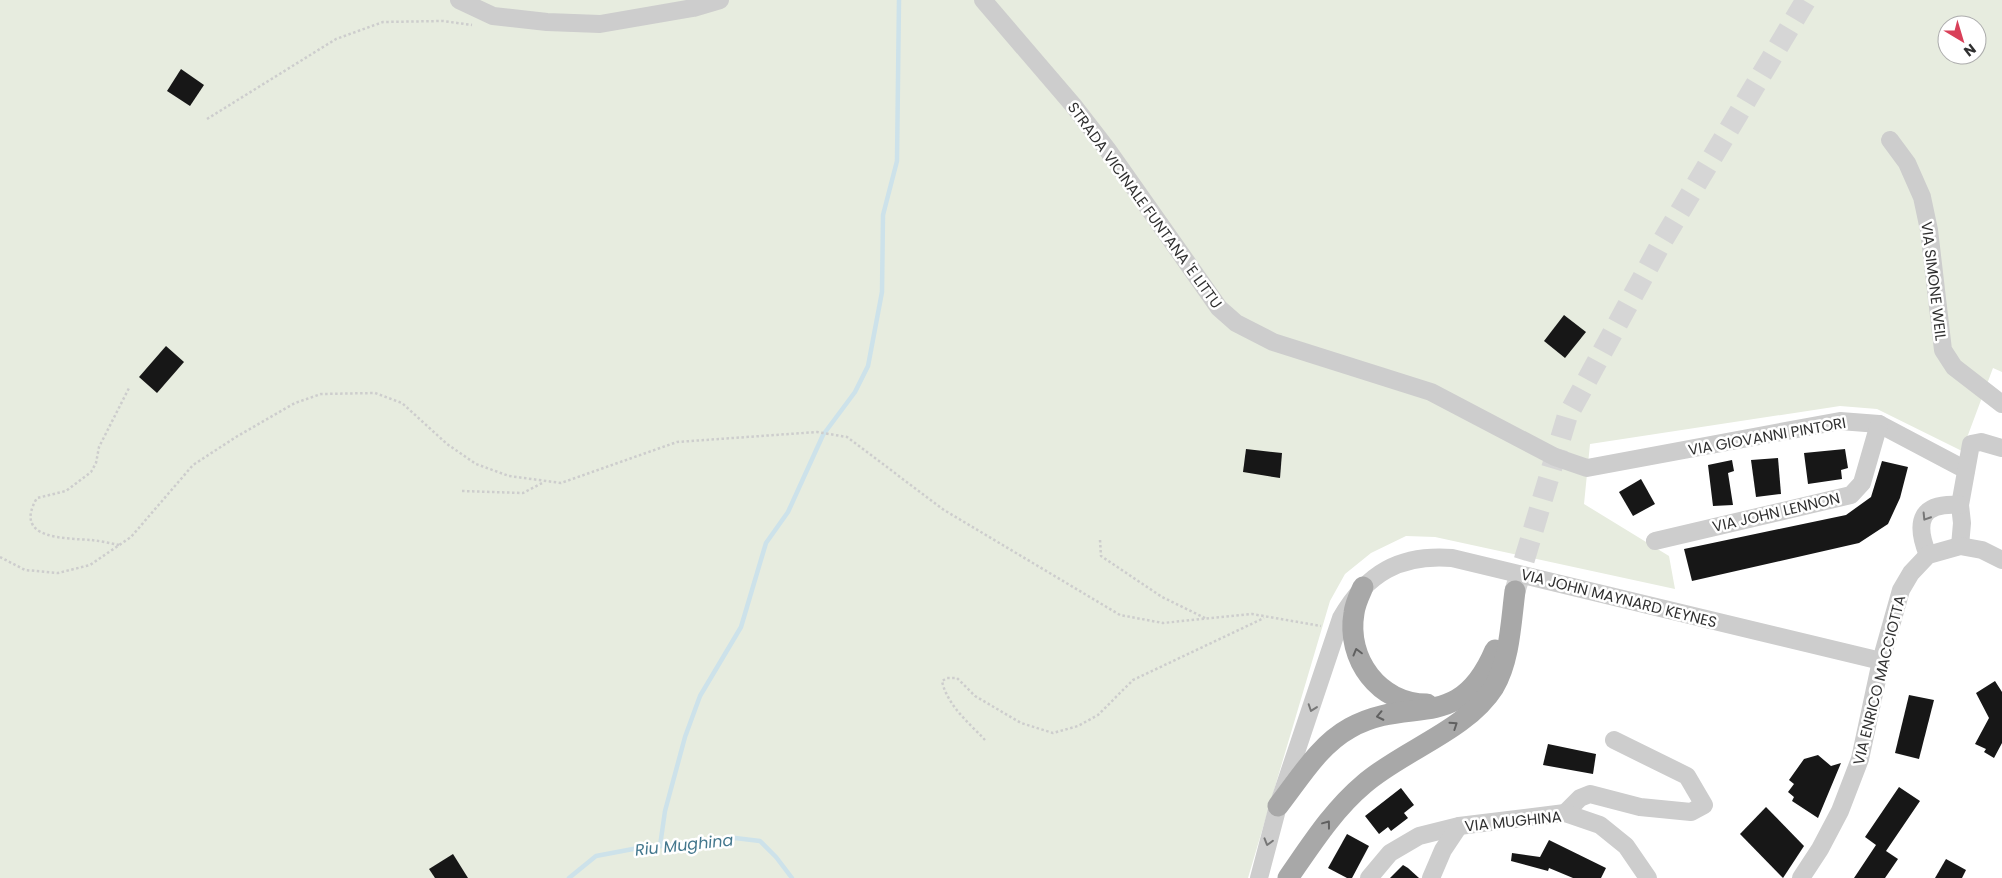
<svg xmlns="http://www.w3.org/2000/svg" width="2002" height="878" font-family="Poppins,sans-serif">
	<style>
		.green { fill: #e7ecdf; fill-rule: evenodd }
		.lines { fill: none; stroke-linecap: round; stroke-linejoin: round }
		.stream { stroke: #cde2ea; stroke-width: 4.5 }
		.building { fill: #171717 }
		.major-tunnel { stroke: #d6d6d6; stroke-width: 21; stroke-dasharray: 21 11; stroke-linecap: butt }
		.path { stroke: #cdcdcd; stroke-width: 2.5; stroke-dasharray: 2.5 2.5; stroke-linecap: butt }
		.minor { stroke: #cdcdcd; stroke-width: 18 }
		.major { stroke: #a8a8a8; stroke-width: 21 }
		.oneway { stroke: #777 }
		.oneway2 { stroke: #606060 }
		.labels { text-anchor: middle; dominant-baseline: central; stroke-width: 5; stroke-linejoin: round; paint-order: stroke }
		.street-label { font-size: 15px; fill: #303030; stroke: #fff }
		.water-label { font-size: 16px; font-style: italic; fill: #43778d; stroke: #fff }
	</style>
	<rect width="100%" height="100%" fill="#fff"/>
	<path class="green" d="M0,0H2002V372L1993,368L1962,451L1877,409L1840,406L1590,444L1584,504L1669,556L1675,589L1435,537L1406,536L1371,553L1345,574L1330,601L1248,878H0ZM1947,25H1977V55H1947Z"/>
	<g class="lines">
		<g class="stream">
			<path d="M660,846L665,811L685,737L700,696L741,627L766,543L788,512L823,435L855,392L868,366L882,292L883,215L897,161L899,0"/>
			<path d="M569,878L596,856L633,849L735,838L760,841L776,857L792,878"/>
		</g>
	</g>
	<g class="building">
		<path d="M181,69L204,85L190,106L167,91Z"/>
		<path d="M1564,315L1586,332L1565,358L1544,341Z"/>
		<path d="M166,346L184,362L157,393L139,377Z"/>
		<path d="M1246,449L1282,453L1280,478L1243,472Z"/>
		<path d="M1845,449L1848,468L1841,470L1842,479L1808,484L1804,453Z"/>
		<path d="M1778,458L1781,494L1756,497L1751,460Z"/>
		<path d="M1732,460L1734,471L1728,473L1733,505L1713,506L1708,465Z"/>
		<path d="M1882,461L1908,467L1900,498L1888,524L1859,543L1692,581L1684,549L1846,515L1871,497Z"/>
		<path d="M1641,479L1655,504L1633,516L1619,492Z"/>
		<path d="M1995,681L2002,692V743L1994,758L1984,752L1986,749L1975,744L1989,718L1976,693Z"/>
		<path d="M1909,695L1934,700L1919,759L1895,753Z"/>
		<path d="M1548,744L1596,754L1593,774L1543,765Z"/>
		<path d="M1818,755L1831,766L1841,763L1818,818L1792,801L1794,797L1788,792L1794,784L1789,780L1804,759Z"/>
		<path d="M1899,787L1920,801L1886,851L1898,859L1885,878H1854L1876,845L1865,837Z"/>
		<path d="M1401,788L1414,805L1404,813L1408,818L1391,831L1388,827L1379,834L1365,816Z"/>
		<path d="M1766,807L1804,846L1783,878L1740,834Z"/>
		<path d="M1347,834L1369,846L1352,878H1347L1328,868Z"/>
		<path d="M1549,840L1606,868L1601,878H1573L1549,868L1548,871L1511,861L1512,853L1540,857Z"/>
		<path d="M453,854L468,878H435L429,869Z"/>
		<path d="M1946,859L1966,870L1962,878H1935Z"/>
		<path d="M1403,865L1408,868L1419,878H1390Z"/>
	</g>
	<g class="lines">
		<path class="major-tunnel" d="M1515,591L1567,417L1663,240L1806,0"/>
		<g class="path">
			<path d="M207,119L336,39L383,22L443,21L472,25"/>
			<path d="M462,491L523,493L544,482"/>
			<path d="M1100,540L1101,556L1162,597L1205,618"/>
			<path d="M119,545C110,543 100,541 91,540C66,538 12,540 37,498L66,491L91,472L96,463L99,447L129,388"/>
			<path d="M0,557L25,570L58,573L90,565L131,537L193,465L236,437L295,403L321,394L375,393L402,403L447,444L476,464L509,476L561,483L677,442L817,432L847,437L944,510L1120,615L1163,623L1252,614L1321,626"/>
			<path d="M985,740C969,723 947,705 942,681L947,678H957L975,696L1021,723L1053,733L1078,726L1098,715L1133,680L1264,618"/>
		</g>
		<g class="minor">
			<path d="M459,0L493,16L547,22L600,24L693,8L720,0"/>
			<path d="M983,0L1073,105L1107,149L1219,308L1236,323L1273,342L1431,392L1555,457L1587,468L1840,421L1879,424L1966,470"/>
			<path d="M1890,140L1907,163L1922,197L1929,230L1943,350L1954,367L2002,404"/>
			<path d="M1655,541L1851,495L1862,483L1879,424"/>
			<path d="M1960,546L1962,523L1960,505L1971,444L1981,442L2002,448"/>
			<path d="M1928,555C1914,521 1921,502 1960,505"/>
			<path d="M1565,813L1580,798L1590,794L1640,807L1691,812L1704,805L1687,776L1614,740"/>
			<path d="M1259,878L1278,806L1341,618C1367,573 1400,554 1452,558L1881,661"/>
			<path d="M1369,878L1390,853L1419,836L1459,826L1565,813L1600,825L1626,846L1648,878"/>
			<path d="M1431,878L1443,850L1459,826"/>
			<path d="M1801,878L1820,849L1840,811L1860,759L1881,661L1901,590L1911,573L1928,555L1960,546L1982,550L2002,560"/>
		</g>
		<g class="major">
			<path d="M1363,587C1359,596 1355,604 1354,613C1346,659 1379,704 1427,704"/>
			<path d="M1278,806C1300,778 1319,745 1350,728C1411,694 1459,735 1495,650"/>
			<path d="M1288,878C1311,845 1333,810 1364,784C1403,750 1466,731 1494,687C1510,660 1511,621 1515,591"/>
		</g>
	</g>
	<defs><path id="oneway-chevron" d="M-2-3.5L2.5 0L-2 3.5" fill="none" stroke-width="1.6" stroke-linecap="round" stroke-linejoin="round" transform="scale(1.25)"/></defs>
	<g class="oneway">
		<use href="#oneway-chevron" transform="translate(1926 517) rotate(122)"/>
		<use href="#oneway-chevron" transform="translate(1312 708) rotate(109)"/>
		<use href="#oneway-chevron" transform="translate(1268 842) rotate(106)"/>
	</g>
	<g class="oneway2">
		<use href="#oneway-chevron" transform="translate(1357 652) rotate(-105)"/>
		<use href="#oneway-chevron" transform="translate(1380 716) rotate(168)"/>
		<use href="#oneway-chevron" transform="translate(1454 725) rotate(-34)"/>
		<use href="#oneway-chevron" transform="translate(1327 824) rotate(-53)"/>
	</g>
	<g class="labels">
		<g class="street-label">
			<text transform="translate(1145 205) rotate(54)">STRADA VICINALE FUNTANA 'E LITTU</text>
			<text transform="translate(1934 281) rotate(83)">VIA SIMONE WEIL</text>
			<text transform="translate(1767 436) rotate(-10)">VIA GIOVANNI PINTORI</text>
			<text transform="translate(1776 512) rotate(-13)">VIA JOHN LENNON</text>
			<text transform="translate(1619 598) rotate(14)">VIA JOHN MAYNARD KEYNES</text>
			<text transform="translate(1879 680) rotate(-76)">VIA ENRICO MACCIOTTA</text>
			<text transform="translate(1513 821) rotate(-6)">VIA MUGHINA</text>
		</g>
		<g class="water-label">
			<text transform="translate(684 845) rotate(-6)">Riu Mughina</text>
		</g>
	</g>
	<g transform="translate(1962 40) rotate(142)"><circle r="24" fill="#ffffff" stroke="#acacac"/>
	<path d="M0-4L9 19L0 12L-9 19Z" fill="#d94059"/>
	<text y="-8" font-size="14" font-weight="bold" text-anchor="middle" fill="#303030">N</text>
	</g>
</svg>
